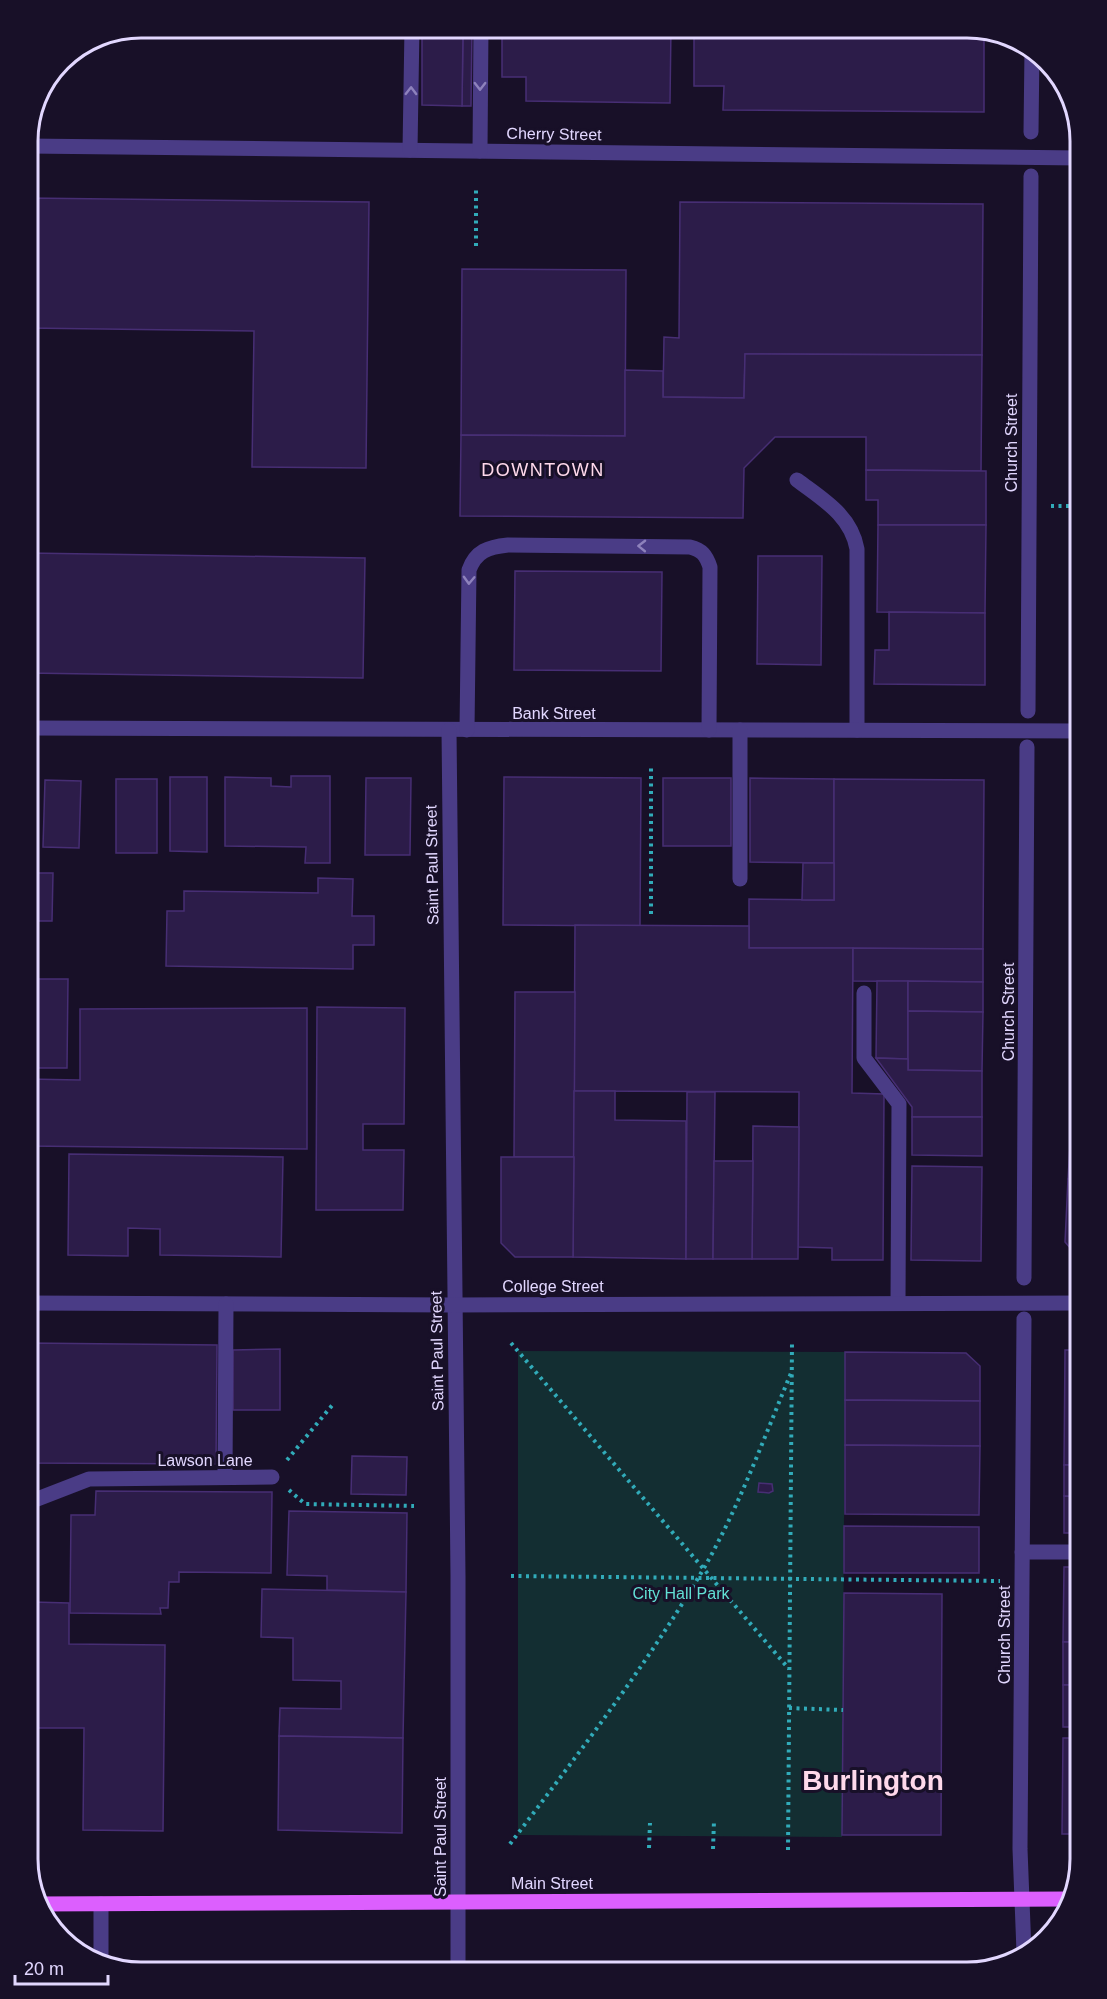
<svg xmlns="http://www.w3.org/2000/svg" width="1107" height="1999" font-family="Helvetica,sans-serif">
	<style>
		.green { fill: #132e32 }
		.building { fill: #2c1c49; stroke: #472e74; stroke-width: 1.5 }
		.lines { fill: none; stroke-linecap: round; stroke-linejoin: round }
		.path { stroke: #31abb9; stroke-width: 4; stroke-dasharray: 3 4.5; stroke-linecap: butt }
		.minor { stroke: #4a3c86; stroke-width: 15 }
		.major { stroke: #dc5ffe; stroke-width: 15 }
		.oneway { stroke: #8e82bc }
		.labels { text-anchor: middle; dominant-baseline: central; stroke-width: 6; stroke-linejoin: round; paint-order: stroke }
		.street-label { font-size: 16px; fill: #e2d7ff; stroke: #181028 }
		.park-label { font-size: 16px; fill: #62dfd4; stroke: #181028 }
		.neighbourhood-label { font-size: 18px; letter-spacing: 1.5px; fill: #ffd9eb; stroke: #181028 }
		.town-label { font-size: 28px; font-weight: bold; fill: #ffd9eb; stroke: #181028 }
		.rim { fill: none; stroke: #e2d7ff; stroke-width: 3 }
	</style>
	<rect width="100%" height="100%" fill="#181028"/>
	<path class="green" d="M518,1351L845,1352L842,1837L518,1835Z"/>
	<g class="building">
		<path d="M422,27H472L471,106H462L463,33L422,32Z"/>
		<path d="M502,27H671L670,103L526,101V77H502Z"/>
		<path d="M678,27H974L984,31V112L723,110L724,86H694V29Z"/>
		<path d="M422,32L463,33L462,106L422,105Z"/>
		<path d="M27,198L369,202L366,468L252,467L254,331L27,328Z"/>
		<path d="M680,202L983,204L982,355L745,354L744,398L663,397L664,337L679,338Z"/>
		<path d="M1078,204H1080V290H1077Z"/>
		<path d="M462,269L626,270L625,436L461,435Z"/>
		<rect x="1077" y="290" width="3" height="67"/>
		<path d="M745,354L982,355L981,471L866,470V437H775L744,468L743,518L460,516L461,435L625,436V370L663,371V397L744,398Z"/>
		<path d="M1077,357H1080V428H1076Z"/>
		<path d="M1076,428H1080V494L1076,493Z"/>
		<path d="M866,470L986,471V525H878V500H866Z"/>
		<path d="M1076,515H1080V673L1075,668Z"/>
		<path d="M878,525H986L985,613L877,612Z"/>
		<path d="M27,553L365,558L363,678L27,673Z"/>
		<path d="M758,556H822L821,665L757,664Z"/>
		<path d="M515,571L662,572L661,671L514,670Z"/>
		<path d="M889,612L985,613V685L874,684L875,650H889Z"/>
		<path d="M291,776H330V863H305L306,847L225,846V777L271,778V786L291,787Z"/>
		<path d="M170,777H207V852L170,851Z"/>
		<path d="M504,777L641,778L640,926L503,925Z"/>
		<path d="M1073,777H1080V810H1072Z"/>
		<path d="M366,778H411L410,855H365Z"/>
		<rect x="663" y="778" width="68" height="68"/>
		<path d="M750,778L834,779V863L750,862Z"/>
		<rect x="116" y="779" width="41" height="74"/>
		<path d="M834,779L984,780L983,949L749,948V899L834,900Z"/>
		<path d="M45,780L81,781L79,848L43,847Z"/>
		<rect x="27" y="781" width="10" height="55"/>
		<rect x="1072" y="810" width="8" height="35"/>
		<rect x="1072" y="845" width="8" height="31"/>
		<path d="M803,863H834V900H802Z"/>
		<path d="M27,873H53L52,921H27Z"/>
		<path d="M1072,876H1080V972H1071Z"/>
		<path d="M318,878L353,879L352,916H374V945H353V969L166,966L167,911H184V891L318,893Z"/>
		<path d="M575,925L749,926V948H853L852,1093L884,1094L883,1260H832V1248L798,1247L799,1092L574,1091Z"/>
		<path d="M853,948L983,949V982L853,981Z"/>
		<rect x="1071" y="972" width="9" height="40"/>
		<path d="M27,979H68L67,1068H27Z"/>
		<path d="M877,981H908V1059L876,1058Z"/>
		<path d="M908,981L983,982V1012L908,1011Z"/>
		<path d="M515,992H575L574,1157H514Z"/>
		<path d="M317,1007L405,1008L404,1124H363V1150H404L403,1210H316Z"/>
		<path d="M307,1008V1149L27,1146V1079L80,1080V1009Z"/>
		<path d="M908,1011L983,1012L982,1071L908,1070Z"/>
		<rect x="1071" y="1012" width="9" height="34"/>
		<rect x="1071" y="1046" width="9" height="54"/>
		<path d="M876,1058L908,1059V1070L982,1071V1117H912V1107Z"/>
		<path d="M574,1091H615V1120L686,1121V1259L573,1257Z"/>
		<path d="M687,1092H715L713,1259H686Z"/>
		<path d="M1071,1100H1080V1147L1070,1146Z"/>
		<path d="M912,1117H982V1156L912,1155Z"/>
		<path d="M753,1126L799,1127L798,1259H752Z"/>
		<path d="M1070,1146L1080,1147V1179H1068Z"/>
		<path d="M69,1154L283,1157L281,1257L160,1255V1229L128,1228V1256L68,1255Z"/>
		<path d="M501,1157H574L573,1257H515L501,1243Z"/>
		<path d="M714,1161H753L752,1259H713Z"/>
		<path d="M912,1166L982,1167L981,1261L911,1260Z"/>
		<path d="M1068,1179H1080V1257H1078L1065,1242Z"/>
		<path d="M27,1343L217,1345L216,1464L27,1463Z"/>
		<path d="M280,1349V1410H233V1350Z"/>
		<path d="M1065,1350H1080V1465H1064Z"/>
		<path d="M845,1352L966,1353L980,1366V1401L845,1400Z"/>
		<path d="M845,1400L980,1401V1446L845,1445Z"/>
		<path d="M845,1445L980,1446L979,1515L845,1514Z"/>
		<path d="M352,1456L407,1457L406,1495L351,1494Z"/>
		<path d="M1064,1465H1080V1497L1064,1496Z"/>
		<path d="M759,1483L772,1484L773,1491L769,1493L758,1492Z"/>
		<path d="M96,1491L272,1492L271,1573L179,1572V1582H169L168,1608H160L161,1614L70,1613L71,1515H95Z"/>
		<path d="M1064,1496L1080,1497V1533H1064Z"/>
		<path d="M289,1511L407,1513L406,1592L327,1590V1576L287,1575Z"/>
		<path d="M844,1526L979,1527V1573H844Z"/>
		<path d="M1064,1567H1080V1642H1063Z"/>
		<path d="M262,1589L406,1592L403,1738L279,1736L280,1708L341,1709V1681L293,1680V1638L261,1637Z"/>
		<path d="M844,1593L942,1594L941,1835H842Z"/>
		<path d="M32,1602L69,1603V1644L165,1645L163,1831L83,1830L84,1728H27V1645H32Z"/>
		<rect x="1063" y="1642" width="17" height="43"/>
		<rect x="1063" y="1685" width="17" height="42"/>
		<path d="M279,1736L403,1738L402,1833L278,1830Z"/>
		<path d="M1063,1738H1080V1834H1062Z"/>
		<rect x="520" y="1970" width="91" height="2"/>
		<rect x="611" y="1970" width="41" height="2"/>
		<path d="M652,1970L696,1971V1972H652Z"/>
		<path d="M831,1970V1972H736V1971Z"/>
		<rect x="831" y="1970" width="59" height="2"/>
		<path d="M890,1970L973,1971L890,1972Z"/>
		<rect x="696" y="1971" width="40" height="1"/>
	</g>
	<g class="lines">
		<g class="path">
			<path d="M476,246V188"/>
			<path d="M1051,506H1080"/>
			<path d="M651,914V768"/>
			<path d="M511,1343L789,1669"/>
			<path d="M287,1460L334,1403"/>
			<path d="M289,1490L305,1504L414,1506"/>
			<path d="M511,1576L1000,1581"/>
			<path d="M789,1708L843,1710"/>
			<path d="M510,1844C578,1754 647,1665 704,1568C739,1507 764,1438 791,1373"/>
			<path d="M649,1848L650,1823"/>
			<path d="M713,1849L714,1821"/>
			<path d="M788,1850L792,1343"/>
		</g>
		<g class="minor">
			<path d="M1031,132L1032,49"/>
			<path d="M27,146L1080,158"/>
			<path d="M410,150L412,27"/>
			<path d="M480,151L481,27"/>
			<path d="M797,480C822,499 851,515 857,549V730"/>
			<path d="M1028,711L1031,176"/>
			<path d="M27,728L1080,731"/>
			<path d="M449,730L458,1576V1972"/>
			<path d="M467,730L469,570C476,551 488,547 508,545L690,547C702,550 706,555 710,567L709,730"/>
			<path d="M740,879V730"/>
			<path d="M864,993V1058L899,1104L898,1302"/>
			<path d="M1024,1278L1027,747"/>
			<path d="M27,1303L454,1305L1080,1303"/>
			<path d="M225,1477L226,1304"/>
			<path d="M27,1503L89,1479L272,1477"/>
			<path d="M1022,1552H1080"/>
			<path d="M101,1904V1961"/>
			<path d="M1024,1952L1020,1849L1024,1319"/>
		</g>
		<path class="major" d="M37,1904L1068,1899"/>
	</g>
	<defs><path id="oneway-chevron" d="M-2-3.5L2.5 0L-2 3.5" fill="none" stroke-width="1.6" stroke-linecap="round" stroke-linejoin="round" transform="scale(1.5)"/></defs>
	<g class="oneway">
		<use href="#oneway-chevron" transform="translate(480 86) rotate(90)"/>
		<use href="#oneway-chevron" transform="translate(411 91) rotate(-89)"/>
		<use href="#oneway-chevron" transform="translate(642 546) rotate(-179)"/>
		<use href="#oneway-chevron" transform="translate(469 580) rotate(92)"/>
	</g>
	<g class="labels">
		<g class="street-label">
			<text transform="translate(554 134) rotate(1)">Cherry Street</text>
			<text transform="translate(1011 443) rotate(-90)">Church Street</text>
			<text x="554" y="713">Bank Street</text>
			<text transform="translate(432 865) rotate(-91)">Saint Paul Street</text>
			<text transform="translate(1008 1012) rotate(-90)">Church Street</text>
			<text x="553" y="1286">College Street</text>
			<text transform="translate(437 1351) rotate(-91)">Saint Paul Street</text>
			<text x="205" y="1460">Lawson Lane</text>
			<text transform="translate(1004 1635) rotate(-90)">Church Street</text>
			<text transform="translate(440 1837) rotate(-90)">Saint Paul Street</text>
			<text x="552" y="1883">Main Street</text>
		</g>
		<g class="park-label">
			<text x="681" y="1593">City Hall Park</text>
		</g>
		<g class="neighbourhood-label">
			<text x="543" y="470">DOWNTOWN</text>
		</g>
		<g class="town-label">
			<text x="873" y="1780">Burlington</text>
		</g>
	</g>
	<path d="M0 0H1107V1999H0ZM141 38H967A103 103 0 0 1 1070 141V1859A103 103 0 0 1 967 1962H141A103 103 0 0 1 38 1859V141A103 103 0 0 1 141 38Z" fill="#181028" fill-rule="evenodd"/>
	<path class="rim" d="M141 38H967A103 103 0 0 1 1070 141V1859A103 103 0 0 1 967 1962H141A103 103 0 0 1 38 1859V141A103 103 0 0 1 141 38Z"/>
	<path d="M15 1975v9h93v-9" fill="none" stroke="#e2d7ff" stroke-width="3"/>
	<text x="24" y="1975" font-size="18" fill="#e2d7ff" stroke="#181028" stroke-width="4.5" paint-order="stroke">20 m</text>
</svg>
